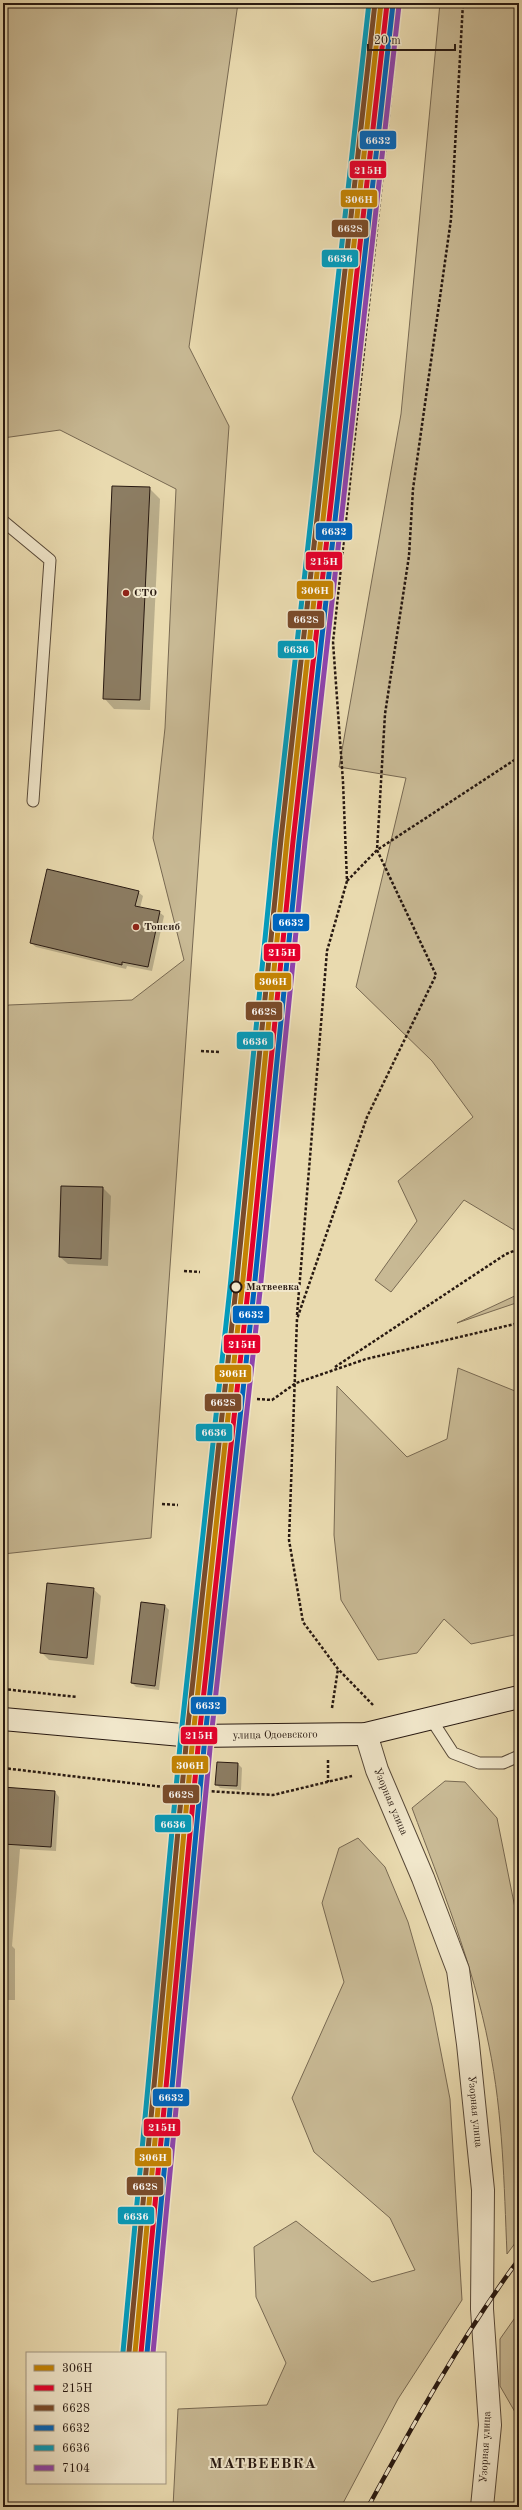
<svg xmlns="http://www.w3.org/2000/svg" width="522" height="2510" font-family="'Old Standard TT',serif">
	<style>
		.green { fill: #c8b994; stroke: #786952 }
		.shadow { fill: #0003 }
		.building { fill: #8c7d63; stroke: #281911 }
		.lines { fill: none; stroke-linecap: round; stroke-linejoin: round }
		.lane-casing { stroke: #584938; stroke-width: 13 }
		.street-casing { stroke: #584938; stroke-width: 24 }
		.secondary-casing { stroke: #281911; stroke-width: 24 }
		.path { stroke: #281911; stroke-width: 2.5; stroke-dasharray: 3 2; stroke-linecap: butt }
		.lane { stroke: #f1e7cb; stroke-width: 11 }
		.street { stroke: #f1e7cb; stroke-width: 22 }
		.secondary { stroke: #f1e7cb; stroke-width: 22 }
		.rail-casing { stroke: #281911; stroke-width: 4.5 }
		.rail { stroke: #f1e7cb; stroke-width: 3; stroke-dasharray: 9; stroke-linecap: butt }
		.rail-1-casing { stroke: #f1e7cb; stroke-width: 8 }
		.rail-2-casing { stroke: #f1e7cb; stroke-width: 8 }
		.rail-3-casing { stroke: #f1e7cb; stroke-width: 8 }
		.rail-4-casing { stroke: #f1e7cb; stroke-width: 8 }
		.rail-5-casing { stroke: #f1e7cb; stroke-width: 8 }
		.rail-6-casing { stroke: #f1e7cb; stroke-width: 8 }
		.rail-1 { stroke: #c38304; stroke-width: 5 }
		.rail-2 { stroke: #e4002b; stroke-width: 5 }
		.rail-3 { stroke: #7a4b2a; stroke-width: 5 }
		.rail-4 { stroke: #0065bd; stroke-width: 5 }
		.rail-5 { stroke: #049bbb; stroke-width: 5 }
		.rail-6 { stroke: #8e44ad; stroke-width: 5 }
		.poi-dot { fill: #8f2418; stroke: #f1e7cb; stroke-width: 1.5 }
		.stop-dot { fill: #f1e7cb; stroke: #281911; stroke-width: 2 }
		.labels { text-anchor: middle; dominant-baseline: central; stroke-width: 4; stroke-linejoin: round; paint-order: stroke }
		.poi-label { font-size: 11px; font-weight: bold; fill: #281911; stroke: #f1e7cb; text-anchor: start }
		.stop-label { font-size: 11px; font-weight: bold; fill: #281911; stroke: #f1e7cb; text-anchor: start }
		.street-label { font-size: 11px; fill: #281911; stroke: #f1e7cb }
		.district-label { font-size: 15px; font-weight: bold; letter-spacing: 1px; fill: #281911; stroke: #f1e7cb }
		.line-badge { stroke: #f1e7cb; stroke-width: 1.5 }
		.badge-label { font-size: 11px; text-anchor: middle; font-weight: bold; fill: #fff }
	</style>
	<rect width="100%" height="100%" fill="#e9daaf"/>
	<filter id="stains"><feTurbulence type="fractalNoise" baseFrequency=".005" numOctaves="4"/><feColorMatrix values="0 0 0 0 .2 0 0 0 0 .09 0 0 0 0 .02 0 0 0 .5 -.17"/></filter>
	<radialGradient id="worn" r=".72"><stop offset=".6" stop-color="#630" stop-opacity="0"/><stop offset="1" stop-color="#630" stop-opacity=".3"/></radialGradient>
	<g class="green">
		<path d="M3,3H238L189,347L229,426L151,1538L3,1554V1007L9,1005L132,1000L184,960L153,838L165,728L176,489L60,430L3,438Z"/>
		<path d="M440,3H519V1233L464,1200L391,1292L375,1280L417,1221L398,1181L473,1117L432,1061L356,987L406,778L339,767L401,414Z"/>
		<path d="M519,1294V1302L457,1323Z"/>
		<path d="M458,1368L515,1391L519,1388V1634L471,1644L444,1619L417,1653L378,1660L341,1600L334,1535L337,1386L407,1457L447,1439Z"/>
		<path d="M445,1781L465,1782L497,1818L519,1928V2238L507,2254C504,2184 503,2114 489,2046C473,1964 441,1886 412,1808Z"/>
		<path d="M358,1838L385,1867L408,1922L432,2006L450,2099L462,2300L398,2399L341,2507H173L178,2409L267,2405L286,2363L256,2297L254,2247L296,2221L372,2282L415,2270L390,2218L314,2152L292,2098L344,1982L322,1903L339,1848Z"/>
		<path d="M519,2312V2419L500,2386V2339Z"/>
	</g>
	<g class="shadow">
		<path d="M149,488L160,499L150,710L114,709L104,698Z"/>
		<path d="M138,892L143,896L140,908L159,912L164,916L152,971L127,966L126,969L36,947L31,943Z"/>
		<path d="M103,1188L111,1196L108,1266L68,1264L60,1257Z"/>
		<path d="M93,1589L101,1596L94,1665L49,1660L41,1652Z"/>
		<path d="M142,1603L165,1606L169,1610L159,1690L136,1687L132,1683Z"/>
		<path d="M218,1763L238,1764L242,1768L241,1790L220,1788L216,1784Z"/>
		<path d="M3,1788L55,1792L59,1797L56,1851L20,1849L12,1946L15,1949V2000H3Z"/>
		<path d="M3,2236L5,2238L3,2282Z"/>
	</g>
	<g class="building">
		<path d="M112,486L150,487L140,700L103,699Z"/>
		<path d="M47,869L139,891L135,906L160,911L148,967L122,962V965L30,943Z"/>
		<path d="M61,1186L103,1187L101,1259L59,1257Z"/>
		<path d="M47,1583L94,1588L87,1658L40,1653Z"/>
		<path d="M141,1602L165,1605L155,1686L131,1683Z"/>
		<path d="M217,1762L238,1763L237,1786L215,1785Z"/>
		<path d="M3,1787L55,1791L51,1847L3,1844Z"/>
	</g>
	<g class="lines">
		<defs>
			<g id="lane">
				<path d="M3,521L50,560L33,801"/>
				<path d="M431,1719L453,1753L479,1763H503L519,1756"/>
			</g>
			<g id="street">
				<path id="s1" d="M366,1734L377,1770L423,1878L458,1970L468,2044L483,2190L482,2309L490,2425L482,2507"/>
			</g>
			<g id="secondary">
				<path id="s2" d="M3,1719L193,1736L366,1734L519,1697"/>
			</g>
		</defs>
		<use href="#lane" class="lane-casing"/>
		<use href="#street" class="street-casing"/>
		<use href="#secondary" class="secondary-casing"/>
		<g class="path">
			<path d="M347,881L377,850L519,757"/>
			<path d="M201,1051L220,1052"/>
			<path d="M184,1271L200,1272"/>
			<path d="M297,1315L327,951L347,881L343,782L333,642L401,3"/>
			<path d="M335,1367L506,1254L519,1249"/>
			<path d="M257,1399L272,1400L296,1383L366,1359L519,1323"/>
			<path d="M162,1504L178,1505"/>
			<path d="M3,1689L77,1697"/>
			<path d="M373,1705L338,1669L303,1622L289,1540L297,1319L367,1117L436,975L377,850L385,714L409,556L413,489L451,219L463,3"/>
			<path d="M332,1708L338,1669"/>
			<path d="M328,1760V1782"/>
			<path d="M3,1768L189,1790L273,1795L352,1776"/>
		</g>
		<use href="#lane" class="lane"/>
		<use href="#street" class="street"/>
		<use href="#secondary" class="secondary"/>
		<defs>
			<path id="rail" d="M368,2507C415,2421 461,2338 519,2259"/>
		</defs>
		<use href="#rail" class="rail-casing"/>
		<use href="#rail" class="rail"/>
		<defs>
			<path id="rail-1" d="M135,2353L193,1736L242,1289L287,840L381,3"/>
			<path id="rail-2" d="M141,2353L199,1737L248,1290L293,841L387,4"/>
			<path id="rail-3" d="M129,2352L187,1735L236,1288L281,839L375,3"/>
			<path id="rail-4" d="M147,2353L205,1737L254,1290L299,841L393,4"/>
			<path id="rail-5" d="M123,2352L181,1735L230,1288L275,839L369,3"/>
			<path id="rail-6" d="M153,2353L211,1738L260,1291L305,842L399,5"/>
		</defs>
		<use href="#rail-1" class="rail-1-casing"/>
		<use href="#rail-2" class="rail-2-casing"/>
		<use href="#rail-3" class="rail-3-casing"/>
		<use href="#rail-4" class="rail-4-casing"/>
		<use href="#rail-5" class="rail-5-casing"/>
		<use href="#rail-6" class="rail-6-casing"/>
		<use href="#rail-1" class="rail-1"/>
		<use href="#rail-2" class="rail-2"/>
		<use href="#rail-3" class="rail-3"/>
		<use href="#rail-4" class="rail-4"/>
		<use href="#rail-5" class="rail-5"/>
		<use href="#rail-6" class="rail-6"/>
	</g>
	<g class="poi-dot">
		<circle cx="126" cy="593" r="4"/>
		<circle cx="136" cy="927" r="4"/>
	</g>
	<circle class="stop-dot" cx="236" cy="1287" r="5.5"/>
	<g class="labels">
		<g class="poi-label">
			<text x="134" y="593">СТО</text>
			<text x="144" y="927">Топсиб</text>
		</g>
		<g class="stop-label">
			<text x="246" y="1287">Матвеевка</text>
		</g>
		<g class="street-label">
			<text stroke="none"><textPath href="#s2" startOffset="273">улица Одоевского</textPath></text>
			<text stroke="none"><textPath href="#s1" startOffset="72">Узорная улица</textPath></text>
			<text stroke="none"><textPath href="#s1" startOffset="396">Узорная улица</textPath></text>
			<text transform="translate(486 2447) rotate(-87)">Узорная улица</text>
		</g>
		<g class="district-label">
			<text x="263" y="2464">МАТВЕЕВКА</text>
		</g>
	</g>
	<g class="line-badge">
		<rect x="359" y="130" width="38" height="20" rx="4" fill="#0065bd"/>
		<rect x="349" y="160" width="38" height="19" rx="4" fill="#e4002b"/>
		<rect x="340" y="189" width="38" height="19" rx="4" fill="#c38304"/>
		<rect x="331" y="219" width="38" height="19" rx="4" fill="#7a4b2a"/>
		<rect x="321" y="249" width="38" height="19" rx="4" fill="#049bbb"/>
		<rect x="315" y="522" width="38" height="19" rx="4" fill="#0065bd"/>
		<rect x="305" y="551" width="38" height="20" rx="4" fill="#e4002b"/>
		<rect x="296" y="580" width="38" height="20" rx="4" fill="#c38304"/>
		<rect x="287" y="610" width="38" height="19" rx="4" fill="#7a4b2a"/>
		<rect x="277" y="640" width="38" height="19" rx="4" fill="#049bbb"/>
		<rect x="272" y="913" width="38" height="19" rx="4" fill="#0065bd"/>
		<rect x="263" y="943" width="38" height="19" rx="4" fill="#e4002b"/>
		<rect x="254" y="972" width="38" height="19" rx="4" fill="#c38304"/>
		<rect x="245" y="1001" width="38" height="20" rx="4" fill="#7a4b2a"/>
		<rect x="236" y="1031" width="38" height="19" rx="4" fill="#049bbb"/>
		<rect x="232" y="1305" width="38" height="19" rx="4" fill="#0065bd"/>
		<rect x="223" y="1334" width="38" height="20" rx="4" fill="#e4002b"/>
		<rect x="214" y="1364" width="38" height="19" rx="4" fill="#c38304"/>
		<rect x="204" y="1393" width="38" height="19" rx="4" fill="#7a4b2a"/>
		<rect x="195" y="1423" width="38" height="19" rx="4" fill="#049bbb"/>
		<rect x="190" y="1696" width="37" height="19" rx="4" fill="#0065bd"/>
		<rect x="180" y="1726" width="38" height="19" rx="4" fill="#e4002b"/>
		<rect x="171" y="1755" width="38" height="19" rx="4" fill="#c38304"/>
		<rect x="162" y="1784" width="38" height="20" rx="4" fill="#7a4b2a"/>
		<rect x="154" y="1814" width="38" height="19" rx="4" fill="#049bbb"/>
		<rect x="152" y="2088" width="38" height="19" rx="4" fill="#0065bd"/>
		<rect x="143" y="2118" width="38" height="19" rx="4" fill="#e4002b"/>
		<rect x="134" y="2147" width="38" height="20" rx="4" fill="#c38304"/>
		<rect x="126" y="2176" width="38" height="20" rx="4" fill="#7a4b2a"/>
		<rect x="117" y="2206" width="38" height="19" rx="4" fill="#049bbb"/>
	</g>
	<g class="badge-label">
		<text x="378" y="144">6632</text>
		<text x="368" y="174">215Н</text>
		<text x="359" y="203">306Н</text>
		<text x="350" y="232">6628</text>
		<text x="340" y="262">6636</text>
		<text x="334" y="535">6632</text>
		<text x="324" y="565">215Н</text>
		<text x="315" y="594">306Н</text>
		<text x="306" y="623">6628</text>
		<text x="296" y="653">6636</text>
		<text x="291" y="926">6632</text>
		<text x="282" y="956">215Н</text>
		<text x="273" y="985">306Н</text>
		<text x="264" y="1015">6628</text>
		<text x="255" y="1045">6636</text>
		<text x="251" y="1318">6632</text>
		<text x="242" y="1348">215Н</text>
		<text x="233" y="1377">306Н</text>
		<text x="223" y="1406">6628</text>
		<text x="214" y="1436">6636</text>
		<text x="208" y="1709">6632</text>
		<text x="199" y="1739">215Н</text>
		<text x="190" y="1769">306Н</text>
		<text x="181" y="1798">6628</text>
		<text x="173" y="1828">6636</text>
		<text x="171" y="2101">6632</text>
		<text x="162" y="2131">215Н</text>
		<text x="153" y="2161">306Н</text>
		<text x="145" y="2190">6628</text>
		<text x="136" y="2220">6636</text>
	</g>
	<rect width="522" height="2510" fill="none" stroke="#e9daaf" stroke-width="16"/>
	<rect x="4" y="4" width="514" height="2502" fill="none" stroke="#281911" stroke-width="2"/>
	<rect x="8" y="8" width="506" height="2494" fill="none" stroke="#281911"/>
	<rect x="26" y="2352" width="140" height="132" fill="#f1e7cb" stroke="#a19581"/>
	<rect x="34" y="2365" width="20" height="6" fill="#c38304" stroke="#a19581"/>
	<text x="62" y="2372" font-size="12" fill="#281911">306Н</text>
	<rect x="34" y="2385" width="20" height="6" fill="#e4002b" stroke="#a19581"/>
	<text x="62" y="2392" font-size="12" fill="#281911">215Н</text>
	<rect x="34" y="2405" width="20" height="6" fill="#7a4b2a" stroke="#a19581"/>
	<text x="62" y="2412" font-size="12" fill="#281911">6628</text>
	<rect x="34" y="2425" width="20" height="6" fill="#0065bd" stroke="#a19581"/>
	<text x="62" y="2432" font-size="12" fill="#281911">6632</text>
	<rect x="34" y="2445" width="20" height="6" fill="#049bbb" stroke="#a19581"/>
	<text x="62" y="2452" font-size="12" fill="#281911">6636</text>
	<rect x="34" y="2465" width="20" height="6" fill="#8e44ad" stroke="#a19581"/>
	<text x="62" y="2472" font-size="12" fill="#281911">7104</text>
	<path d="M368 44v6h87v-6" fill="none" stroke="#281911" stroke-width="2"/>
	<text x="374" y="44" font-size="12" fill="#281911" stroke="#f1e7cb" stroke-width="3" paint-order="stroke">20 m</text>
	<rect width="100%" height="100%" filter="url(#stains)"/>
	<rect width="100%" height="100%" fill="url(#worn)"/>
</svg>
